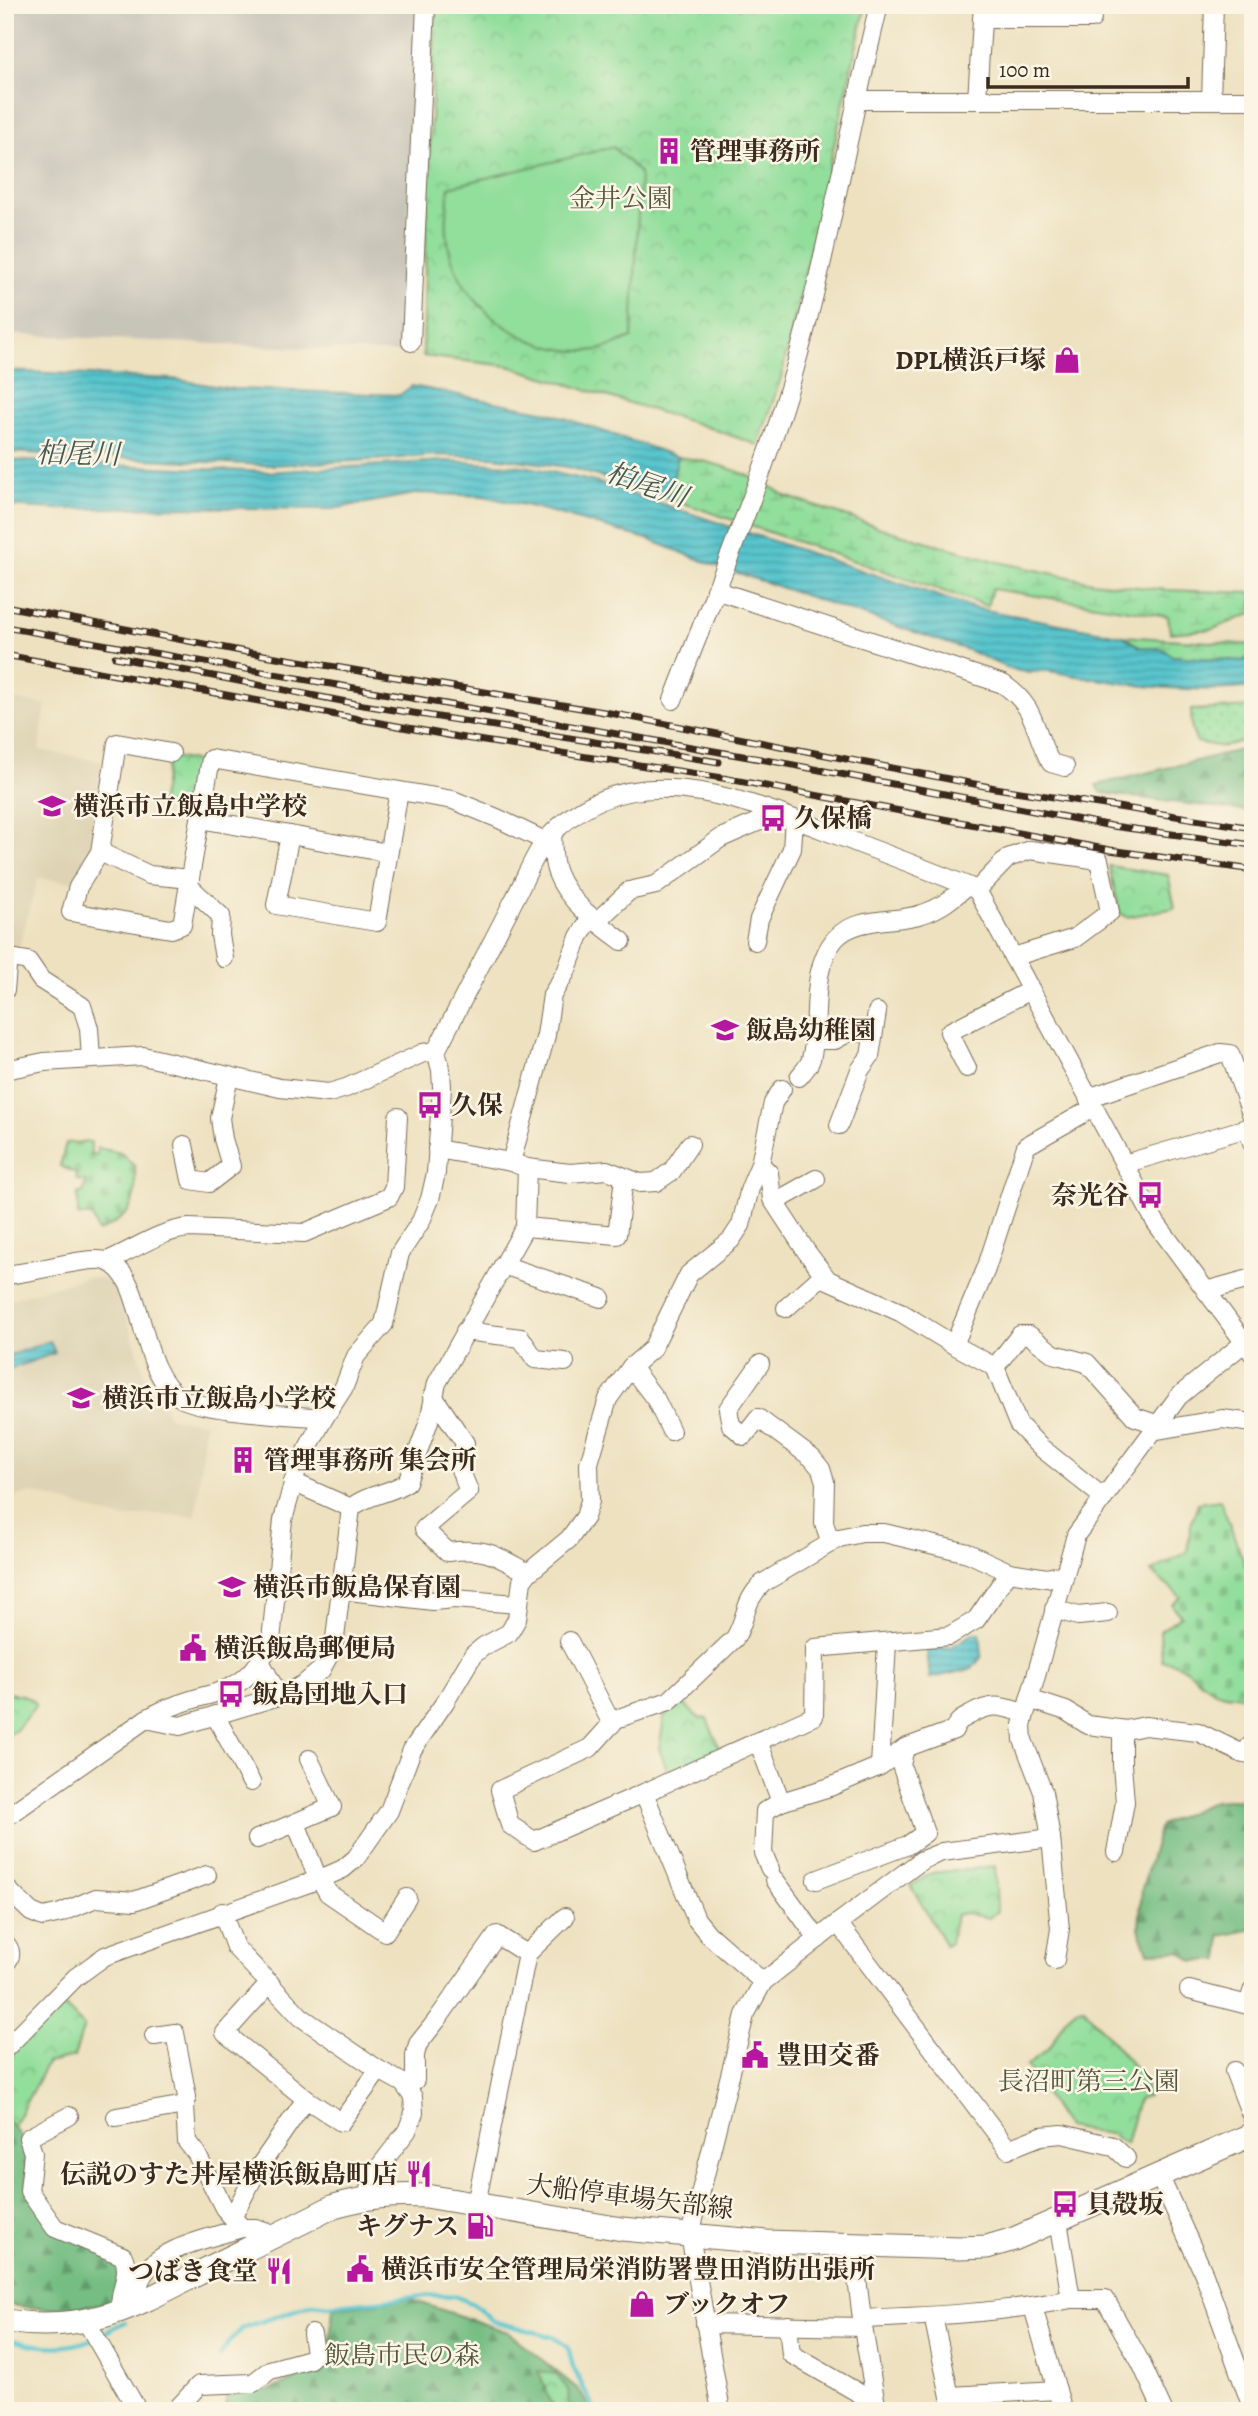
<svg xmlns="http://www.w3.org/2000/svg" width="1258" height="2416" font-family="Alegreya,'Noto Serif JP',serif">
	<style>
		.built { fill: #ded3b4 }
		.industrial { fill: #c7c4b8 }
		.grass { fill: url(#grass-dots); stroke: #66845c; stroke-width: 2 }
		.forest { fill: url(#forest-firs); stroke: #587450; stroke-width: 2 }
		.wetland { fill: url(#wetland-marsh); stroke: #66845c; stroke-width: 2 }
		.cemetery { fill: url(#cemetery-stones); stroke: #66845c; stroke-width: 2 }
		.park { fill: url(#park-crowns); stroke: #66845c; stroke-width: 2 }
		.pitch { fill: #92de9b; stroke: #66845c; stroke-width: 2 }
		.water { fill: url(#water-rules); stroke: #4a7876; stroke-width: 2 }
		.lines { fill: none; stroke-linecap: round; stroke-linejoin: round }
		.stream { stroke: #58c5cd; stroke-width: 4.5 }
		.minor-casing { stroke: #796a57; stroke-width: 20 }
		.major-casing { stroke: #796a57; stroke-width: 25 }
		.minor { stroke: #fff; stroke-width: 18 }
		.major { stroke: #fff; stroke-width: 23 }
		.rail-casing { stroke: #3b2a1e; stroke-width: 7 }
		.rail { stroke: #fcf5e5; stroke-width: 4.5; stroke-dasharray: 13; stroke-linecap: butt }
		.labels { text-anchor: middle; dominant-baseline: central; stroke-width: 5; stroke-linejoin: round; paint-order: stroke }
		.poi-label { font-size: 26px; font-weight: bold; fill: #3b2a1e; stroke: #fcf5e5; text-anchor: start }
		.park-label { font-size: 26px; fill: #51573d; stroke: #fcf5e5 }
		.street-label { font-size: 26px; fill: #3b2a1e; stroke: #fcf5e5 }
		.water-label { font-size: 28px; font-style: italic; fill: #445853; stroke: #fcf5e5 }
	</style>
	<defs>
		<pattern id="grass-dots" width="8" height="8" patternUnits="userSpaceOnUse" patternTransform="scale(1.75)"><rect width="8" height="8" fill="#92de9b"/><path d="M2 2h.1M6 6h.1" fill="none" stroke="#7fbf85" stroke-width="1.8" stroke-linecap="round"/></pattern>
		<pattern id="forest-firs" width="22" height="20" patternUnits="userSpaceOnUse" patternTransform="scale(1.75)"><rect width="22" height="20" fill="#75bd83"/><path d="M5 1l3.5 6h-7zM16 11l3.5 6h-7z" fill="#619a6b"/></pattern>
		<pattern id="wetland-marsh" width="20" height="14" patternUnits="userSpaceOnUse" patternTransform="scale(1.75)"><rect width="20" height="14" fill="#92de9b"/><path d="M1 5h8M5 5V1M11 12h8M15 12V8" fill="none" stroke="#7fbf85"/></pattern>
		<pattern id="cemetery-stones" width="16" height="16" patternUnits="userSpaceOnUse" patternTransform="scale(1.75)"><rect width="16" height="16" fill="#92de9b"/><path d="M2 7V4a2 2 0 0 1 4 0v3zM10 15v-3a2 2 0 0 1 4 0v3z" fill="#7fbf85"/></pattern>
		<pattern id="park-crowns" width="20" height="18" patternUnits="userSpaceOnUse" patternTransform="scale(1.75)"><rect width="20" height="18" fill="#92de9b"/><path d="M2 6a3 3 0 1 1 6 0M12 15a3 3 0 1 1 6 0" fill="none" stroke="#7fbf85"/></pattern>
		<pattern id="water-rules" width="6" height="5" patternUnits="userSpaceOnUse" patternTransform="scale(1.75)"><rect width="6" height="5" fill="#58c5cd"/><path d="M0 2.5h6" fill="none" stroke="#4aa0a6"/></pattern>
	</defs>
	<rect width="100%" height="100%" fill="#fcf5e5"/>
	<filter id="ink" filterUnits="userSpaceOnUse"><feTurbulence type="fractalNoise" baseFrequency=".0143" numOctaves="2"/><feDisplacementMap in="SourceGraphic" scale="14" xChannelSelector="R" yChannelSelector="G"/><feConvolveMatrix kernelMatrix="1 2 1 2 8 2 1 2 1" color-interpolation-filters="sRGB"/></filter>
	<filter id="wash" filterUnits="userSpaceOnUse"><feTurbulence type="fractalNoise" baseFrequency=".00686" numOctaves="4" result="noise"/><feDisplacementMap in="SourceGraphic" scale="28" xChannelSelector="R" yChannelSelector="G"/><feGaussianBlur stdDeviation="1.57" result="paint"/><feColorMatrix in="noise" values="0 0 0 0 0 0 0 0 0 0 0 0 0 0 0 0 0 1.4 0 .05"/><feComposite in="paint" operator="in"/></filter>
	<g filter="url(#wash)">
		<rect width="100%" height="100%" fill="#ede1c0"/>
		<g class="built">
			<path d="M5,698L46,705L39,750L106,762L92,850L74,882L38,878L18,951L5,948Z"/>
			<path d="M87,1277L105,1279L112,1285L121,1299L150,1392L158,1399L161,1398L169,1418L205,1422L196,1516L151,1514L125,1518L109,1515L34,1493L20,1495L5,1501V1301Z"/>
		</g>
		<path class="industrial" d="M5,5H418L401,353L5,334Z"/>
		<path class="grass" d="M1253,707V738L1222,747L1197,742L1192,730L1191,710Z"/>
		<g class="forest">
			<path d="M1253,747V812L1102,793L1096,785Z"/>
			<path d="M1253,1798V1929L1220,1936V1960L1194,1961L1179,1951L1148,1952L1139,1928L1142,1889L1160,1825L1214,1801Z"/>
			<path d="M5,2116L26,2143L27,2191L54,2229L128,2258L124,2301C85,2306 45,2312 5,2304Z"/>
			<path d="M409,2299L508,2332L579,2390L591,2411H225L227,2390H270L328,2366L333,2308Z"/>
		</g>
		<g class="wetland">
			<path d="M678,457C714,461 756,475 785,496L890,531L999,562L1092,582L1166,590L1253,593V613L1213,629L1170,633L1168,616L992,589L987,606L668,498Z"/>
			<path d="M1123,636L1253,645V656L1243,661L1171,656L1163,649L1140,647Z"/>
		</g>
		<g class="cemetery">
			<path d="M91,1142V1155L97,1154V1148L121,1153L135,1167C136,1207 133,1214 98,1232L92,1216L78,1215V1193H83L86,1181L77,1180L76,1173L60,1166L66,1143Z"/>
			<path d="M1220,1500L1245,1565L1253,1570V1701C1239,1692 1228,1697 1215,1691C1194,1681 1189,1662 1162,1661L1160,1631L1181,1616L1172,1605L1181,1597L1151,1572L1187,1552L1191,1525L1198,1503Z"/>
		</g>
		<g class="park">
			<path d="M436,5H866L781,378L758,445L701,425L508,366L423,356L426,230Z"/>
			<path d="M169,756L203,763L195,810L160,805Z"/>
			<path d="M1109,866L1168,875L1175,908L1127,917L1120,913Z"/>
			<path d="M5,1693L22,1695L34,1701L36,1705L16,1730L9,1734L5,1728Z"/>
			<path d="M684,1704L699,1718L707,1719L722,1754L670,1778L659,1749L664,1718L667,1713Z"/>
			<path d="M995,1866L997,1911L989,1918L964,1913L956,1915L950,1943L946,1946L911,1886L932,1873Z"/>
			<path d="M59,2001L84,2026L74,2057L47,2063L13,2127L5,2117V2056Z"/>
			<path d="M1084,2008L1144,2079L1148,2096L1138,2100L1126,2144L1109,2134L1066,2127L1027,2066L1050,2047L1066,2018L1076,2009Z"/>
			<path d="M538,2371L556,2374L568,2390L569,2407L555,2411Z"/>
		</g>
		<path class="pitch" d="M613,147L640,173L632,338C621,342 609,348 597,350C536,358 468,314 451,256C444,233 447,210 449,187Z"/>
		<g class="water">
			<path d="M5,371L172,379L233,389L400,395L412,386L547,412L678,457L668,498L568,467L494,457L437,455L358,461L267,465L5,452Z"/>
			<path d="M5,460L268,472L445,461L525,466L599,483L974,608L1123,636L1140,647L1163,649L1172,656L1243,661L1253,656V687C1184,695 1116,683 1049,671C1041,670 1034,672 1027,672C1010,672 983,656 968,650L711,564L650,540L542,509L483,496L420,493L332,509L164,507L57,509L5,506Z"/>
			<path d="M50,1341L55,1353L10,1369L5,1357Z"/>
			<path d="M974,1633H980L982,1656L972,1669L930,1678L927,1649L951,1647Z"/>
		</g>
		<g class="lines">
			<g class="stream">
				<path d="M98,2336L125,2322"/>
				<path d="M5,2338C31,2346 64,2351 90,2340"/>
				<path d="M220,2356L228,2343L243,2328L313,2304L328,2306L436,2295L454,2296L474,2304L493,2321L553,2337L568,2347L573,2367L595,2411"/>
			</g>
		</g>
	</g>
	<g filter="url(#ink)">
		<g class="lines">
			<defs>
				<g id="minor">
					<path d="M982,19H1092"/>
					<path d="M856,100H1253"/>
					<path d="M977,100L983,5"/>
					<path d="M1211,100L1214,5"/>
					<path d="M411,342L426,5"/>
					<path d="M715,590L1003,684C1039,709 1032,730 1051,763L1065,767"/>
					<path d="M673,700C713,595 759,490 791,382C827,258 848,130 879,5"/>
					<path d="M171,753L117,743L100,852L78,887L71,912L171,929L182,925L200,819"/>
					<path d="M399,791L377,922L276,905L290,835L200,819L211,759L453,800L497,818L545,841"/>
					<path d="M552,834C553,847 552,861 557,873C568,902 598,923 622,941"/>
					<path d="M290,835L388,853"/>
					<path d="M100,852L149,875L190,879"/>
					<path d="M189,886L221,916L220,935L224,958"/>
					<path d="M977,890L1008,858L1030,850L1099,860L1110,912L1075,938L1013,957"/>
					<path d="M596,922L629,891L656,885L721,838L778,813"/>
					<path d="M755,941L759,919L792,849L794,819"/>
					<path d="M5,957L28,961L41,980L82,1006L89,1028L91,1059"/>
					<path d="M5,990L8,957"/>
					<path d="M813,1040H835L851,1031L873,1034"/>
					<path d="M967,1068L949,1032L1031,990"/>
					<path d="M5,1070L44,1062L143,1056L280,1088L329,1093L346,1088L423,1053L436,1051"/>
					<path d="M799,1077C803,1072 809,1066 811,1059C821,1021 808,972 835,939C855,916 895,923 922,914C939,909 953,898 967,886"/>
					<path d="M1088,1098L1220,1053L1230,1054L1253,1119"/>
					<path d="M839,1125L860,1070L870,1056L877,1012"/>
					<path d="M184,1145L191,1180L209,1183L231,1166L223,1139L220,1118L229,1077"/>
					<path d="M437,1149L511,1162L527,1168L570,1173L607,1170L640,1183L656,1182L672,1171L690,1144"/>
					<path d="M511,1162L546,1035L552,995L566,972L579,937L591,917"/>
					<path d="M760,1164L769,1173L772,1199L806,1251L828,1280L900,1312L954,1345L995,1367L1018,1424L1039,1446L1104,1498"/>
					<path d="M1124,1164L1247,1128L1253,1145"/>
					<path d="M775,1202L816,1179"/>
					<path d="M525,1227L617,1235L624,1178"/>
					<path d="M107,1261C136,1249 158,1231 189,1228L304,1233L389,1197L394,1187L398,1117"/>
					<path d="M503,1265L601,1298"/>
					<path d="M5,1275C28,1274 91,1255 106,1261C148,1276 135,1370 181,1398C203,1411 293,1415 324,1418"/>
					<path d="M1206,1291L1253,1278"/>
					<path d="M786,1308L823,1275"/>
					<path d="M465,1331L521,1338L535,1359L565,1362"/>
					<path d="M954,1345L986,1269L1026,1146L1093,1108"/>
					<path d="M760,1364L728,1409L731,1425L744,1436L758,1418L812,1458L821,1469L825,1482L824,1523L831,1543"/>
					<path d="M631,1367L656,1400L671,1431"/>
					<path d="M995,1367L1020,1335H1029L1054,1354L1087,1363L1135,1417L1156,1424"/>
					<path d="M433,1396L465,1443L459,1467L469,1491L424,1529L448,1552C487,1547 495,1555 528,1573"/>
					<path d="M1152,1431L1222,1419L1253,1423"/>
					<path d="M351,1508C367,1494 390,1494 407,1482L429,1421L437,1383L525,1227L527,1168"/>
					<path d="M341,1590L433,1601L454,1599L519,1604"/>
					<path d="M1054,1609L1078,1616L1108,1613"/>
					<path d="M569,1641L612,1724"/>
					<path d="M260,1661L279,1696"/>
					<path d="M1029,1699L1066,1711L1088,1725L1126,1730L1145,1726L1198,1732L1243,1754L1251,1745"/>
					<path d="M215,1715L251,1782"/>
					<path d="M146,1719L180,1726L286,1694L304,1684L321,1670L334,1646L351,1508L293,1482"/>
					<path d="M758,1741L781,1802"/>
					<path d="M880,1766L887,1643"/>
					<path d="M644,1793L814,1716L815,1648L949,1636L976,1620L1009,1572"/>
					<path d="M5,1818L146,1719C154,1715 162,1710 171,1707C219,1688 246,1696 271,1641L283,1520L298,1466L324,1418L344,1387L356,1356L384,1324L400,1253L421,1221L430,1199L436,1173L442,1087L441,1070L436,1051C462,1001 488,950 514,900C524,882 534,854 547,839C627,749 745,800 839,836C885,854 932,871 977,890L1156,1223L1253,1354"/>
					<path d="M296,1823L318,1879"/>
					<path d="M257,1839L332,1807L309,1759"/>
					<path d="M1116,1852L1125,1802L1122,1765V1730"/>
					<path d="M770,1869L763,1853L765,1811L781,1802L830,1787L880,1766L905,1748L954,1730C957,1721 962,1719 970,1715C992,1702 1001,1706 1024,1713"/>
					<path d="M320,1879L328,1893L385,1932L407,1898"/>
					<path d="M775,1880L818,1939"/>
					<path d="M816,1880L908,1845L925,1833L901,1765L905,1748"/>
					<path d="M5,1887L31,1912L43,1917L61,1913L96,1898L134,1901L207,1875"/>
					<path d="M222,1912L235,1947L301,2017L379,2070L403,2083L413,2097L414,2113L407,2131L373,2175L367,2197"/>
					<path d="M838,1923L1008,2149L1041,2136L1062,2134L1113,2146L1126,2158"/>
					<path d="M5,1943C12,1950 12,1957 5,1964"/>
					<path d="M527,1954L565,1917"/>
					<path d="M1055,1960L1060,1929L1051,1838L1043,1792L1023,1740L1022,1725L1076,1535L1179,1396L1244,1343"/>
					<path d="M763,1982L708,1934L696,1919L644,1793L534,1841L510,1825L500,1790L590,1748L616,1719L669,1701L735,1638C748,1616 743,1602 763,1583L839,1538L862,1533H884L968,1553L1009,1572L1047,1578L1064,1574"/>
					<path d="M270,1983L225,2033L306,2099L341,2122L379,2070"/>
					<path d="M1189,1990L1248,2005L1253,1989"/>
					<path d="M154,2036L175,2033L187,2097L185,2105L187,2142L196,2153L224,2208L242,2228H256L277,2235"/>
					<path d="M5,2049L76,1977L105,1956L320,1879L343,1869L356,1858L389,1811L412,1750L445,1702L473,1655L484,1646L509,1633L517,1619L522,1581L528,1573L569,1539L585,1517L590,1501L589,1463L608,1399L631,1367L652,1349L689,1274L731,1240L741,1225L750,1188L760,1164L773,1103L782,1089"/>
					<path d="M1234,2071L1253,2120"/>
					<path d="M408,2088L415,2080V2055L418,2044L437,2020L497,1935L527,1954L476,2204"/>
					<path d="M69,2116L28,2138L33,2153L29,2191L55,2228L123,2256C132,2276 117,2291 121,2311"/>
					<path d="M116,2117L185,2105"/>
					<path d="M1159,2175L1204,2274L1253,2410"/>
					<path d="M233,2216L259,2167L306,2099"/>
					<path d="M853,2246L863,2327L877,2411"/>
					<path d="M1071,2299H1105L1141,2363L1163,2411"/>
					<path d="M135,2306C137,2298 137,2287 141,2279C155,2248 211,2238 242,2228"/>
					<path d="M1033,2307L1063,2411"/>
					<path d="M933,2316L953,2411"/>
					<path d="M863,2319C932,2316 1002,2313 1071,2299L1058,2221"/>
					<path d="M86,2321L138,2411"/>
					<path d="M705,2324L863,2327"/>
					<path d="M788,2325L791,2354L876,2403"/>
					<path d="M950,2396L1057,2390"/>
					<path d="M175,2411L199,2385L253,2383L270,2370L310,2359L315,2353L312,2334"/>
					<path d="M721,2411L690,2235L745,2015L763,1982L838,1923L922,1860L942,1852L1051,1838"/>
				</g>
				<path id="major" d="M5,2321C93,2334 138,2304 213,2266C253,2246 294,2227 334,2206C367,2197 392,2194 426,2196L622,2229L767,2242L959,2248L987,2247L1014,2239L1253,2134"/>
			</defs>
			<use href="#minor" class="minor-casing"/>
			<use href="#major" class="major-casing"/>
			<use href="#minor" class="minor"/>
			<use href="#major" class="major"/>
			<defs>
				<g id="rail">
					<path d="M5,606L246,652L610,713L995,788L1253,828"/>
					<path d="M5,627L783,763L1112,826L1253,845"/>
					<path d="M5,655L458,737L723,778L1110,850L1253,870"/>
					<path d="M115,657L357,704L719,762"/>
				</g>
			</defs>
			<use href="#rail" class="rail-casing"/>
			<use href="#rail" class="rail"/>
		</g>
	</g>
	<defs>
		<symbol id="building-bare" viewBox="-9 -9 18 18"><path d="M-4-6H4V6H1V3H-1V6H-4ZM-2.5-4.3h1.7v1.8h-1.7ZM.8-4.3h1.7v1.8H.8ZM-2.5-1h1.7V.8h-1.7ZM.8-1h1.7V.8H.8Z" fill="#b5179e" stroke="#fcf5e5" stroke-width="2.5" paint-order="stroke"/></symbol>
		<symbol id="shop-bare" viewBox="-9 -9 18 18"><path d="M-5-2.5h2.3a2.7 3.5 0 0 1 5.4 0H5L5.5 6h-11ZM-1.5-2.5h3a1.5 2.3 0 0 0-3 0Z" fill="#b5179e" stroke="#fcf5e5" stroke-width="2.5" paint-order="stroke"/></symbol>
		<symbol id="school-bare" viewBox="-9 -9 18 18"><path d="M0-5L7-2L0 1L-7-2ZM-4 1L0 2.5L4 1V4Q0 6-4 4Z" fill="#b5179e" stroke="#fcf5e5" stroke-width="2.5" paint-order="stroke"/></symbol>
		<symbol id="bus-bare" viewBox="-9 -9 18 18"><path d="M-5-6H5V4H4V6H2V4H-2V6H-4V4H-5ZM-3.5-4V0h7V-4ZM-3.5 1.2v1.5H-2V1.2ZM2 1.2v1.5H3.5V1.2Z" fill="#b5179e" stroke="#fcf5e5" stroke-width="2.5" paint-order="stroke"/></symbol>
		<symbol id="civic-bare" viewBox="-9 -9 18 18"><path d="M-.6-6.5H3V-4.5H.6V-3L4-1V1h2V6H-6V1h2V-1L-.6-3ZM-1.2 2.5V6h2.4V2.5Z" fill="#b5179e" stroke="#fcf5e5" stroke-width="2.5" paint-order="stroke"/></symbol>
		<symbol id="restaurant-bare" viewBox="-9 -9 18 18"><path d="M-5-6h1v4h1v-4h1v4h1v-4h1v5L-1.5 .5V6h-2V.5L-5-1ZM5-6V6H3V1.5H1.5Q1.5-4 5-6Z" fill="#b5179e" stroke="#fcf5e5" stroke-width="2.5" paint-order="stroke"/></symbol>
		<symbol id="fuel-bare" viewBox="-9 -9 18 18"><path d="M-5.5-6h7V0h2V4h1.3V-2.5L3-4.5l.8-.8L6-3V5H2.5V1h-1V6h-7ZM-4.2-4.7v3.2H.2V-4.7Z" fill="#b5179e" stroke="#fcf5e5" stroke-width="2.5" paint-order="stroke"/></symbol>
	</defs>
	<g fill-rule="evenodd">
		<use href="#building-bare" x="650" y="132" width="38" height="38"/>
		<use href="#shop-bare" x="1048" y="341" width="38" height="38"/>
		<use href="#school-bare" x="33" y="787" width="38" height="38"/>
		<use href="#bus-bare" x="754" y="799" width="38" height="38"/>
		<use href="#school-bare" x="706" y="1011" width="38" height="38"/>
		<use href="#bus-bare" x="411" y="1086" width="38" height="38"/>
		<use href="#bus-bare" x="1131" y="1176" width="38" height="38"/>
		<use href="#school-bare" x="62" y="1379" width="38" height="38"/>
		<use href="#building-bare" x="224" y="1441" width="38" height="38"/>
		<use href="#school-bare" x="213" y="1568" width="38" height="38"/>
		<use href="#civic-bare" x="174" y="1629" width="38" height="38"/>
		<use href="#bus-bare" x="212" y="1675" width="38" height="38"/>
		<use href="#civic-bare" x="736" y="2036" width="38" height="38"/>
		<use href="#restaurant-bare" x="400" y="2155" width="38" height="38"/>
		<use href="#bus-bare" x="1046" y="2185" width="38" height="38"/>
		<use href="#fuel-bare" x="461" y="2207" width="38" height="38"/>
		<use href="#civic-bare" x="341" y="2250" width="38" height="38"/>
		<use href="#restaurant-bare" x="260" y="2252" width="38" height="38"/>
		<use href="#shop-bare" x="623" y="2285" width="38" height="38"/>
	</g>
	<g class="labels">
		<g class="poi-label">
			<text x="690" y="151">管理事務所</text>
			<text x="1046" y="360" text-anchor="end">DPL横浜戸塚</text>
			<text x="73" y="806">横浜市立飯島中学校</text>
			<text x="794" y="818">久保橋</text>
			<text x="746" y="1030">飯島幼稚園</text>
			<text x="451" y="1105">久保</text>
			<text x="1129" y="1195" text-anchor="end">奈光谷</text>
			<text x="102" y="1398">横浜市立飯島小学校</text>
			<text x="264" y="1460">管理事務所 集会所</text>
			<text x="253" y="1587">横浜市飯島保育園</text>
			<text x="214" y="1648">横浜飯島郵便局</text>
			<text x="252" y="1694">飯島団地入口</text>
			<text x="776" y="2055">豊田交番</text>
			<text x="398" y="2174" text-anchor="end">伝説のすた丼屋横浜飯島町店</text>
			<text x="1086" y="2204">貝殻坂</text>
			<text x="459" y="2226" text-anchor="end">キグナス</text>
			<text x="381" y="2269">横浜市安全管理局栄消防署豊田消防出張所</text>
			<text x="258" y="2271" text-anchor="end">つばき食堂</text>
			<text x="663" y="2304">ブックオフ</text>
		</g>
		<g class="park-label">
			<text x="621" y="198">金井公園</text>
			<text x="1089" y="2081">長沼町第三公園</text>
			<text x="402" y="2355">飯島市民の森</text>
		</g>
		<g class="street-label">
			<text transform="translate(630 2197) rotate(7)">大船停車場矢部線</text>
		</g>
		<g class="water-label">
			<text transform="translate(78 454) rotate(1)">柏尾川</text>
			<text transform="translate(647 485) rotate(19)">柏尾川</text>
		</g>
	</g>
	<rect width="1258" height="2416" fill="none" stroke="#fcf5e5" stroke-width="28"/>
	<path d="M988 77v10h200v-10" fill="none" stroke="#3b2a1e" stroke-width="3.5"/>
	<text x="999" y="77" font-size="21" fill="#3b2a1e" stroke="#fcf5e5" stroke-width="5" paint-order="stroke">100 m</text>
</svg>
